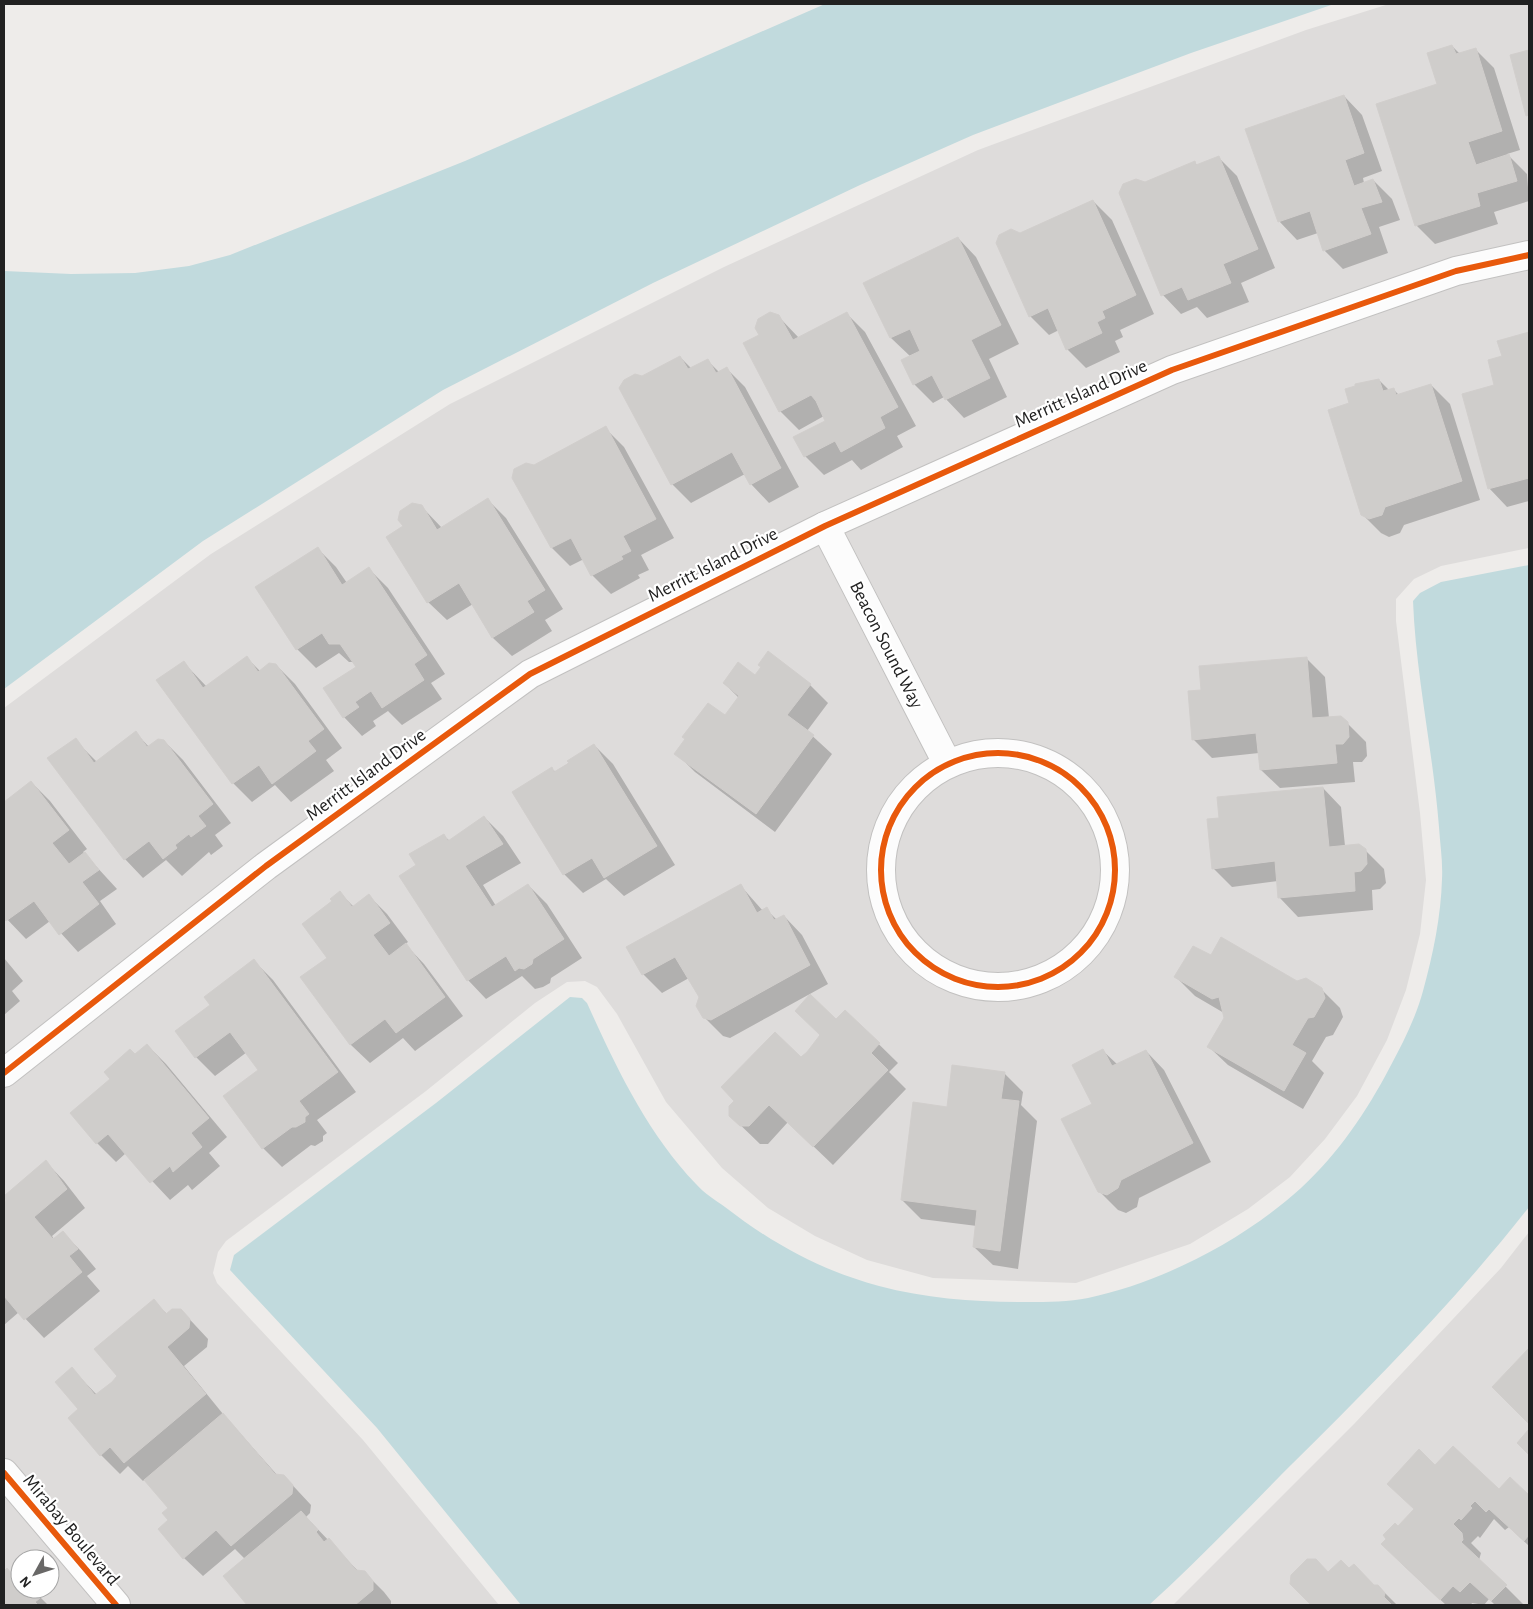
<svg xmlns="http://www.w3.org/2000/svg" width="1533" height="1609" font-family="'Alegreya Sans',sans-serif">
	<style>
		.residential { fill: #dedcdb; fill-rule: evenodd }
		.water { fill: #c1dadd }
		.shadow { fill: #0003 }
		.building { fill: #cfcdcb; stroke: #d1cecc }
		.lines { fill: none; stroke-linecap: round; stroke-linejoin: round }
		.minor-casing { stroke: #c2c1c0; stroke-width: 30 }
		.minor { stroke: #fcfcfc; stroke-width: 28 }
		.cycleway-casing { stroke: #fff; stroke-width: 9 }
		.cycleway { stroke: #e8590c; stroke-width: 6 }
		.labels { text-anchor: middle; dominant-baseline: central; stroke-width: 4.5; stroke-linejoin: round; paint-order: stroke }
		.street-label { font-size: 19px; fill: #212121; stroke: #fff }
	</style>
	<rect width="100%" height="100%" fill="#eeecea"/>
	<g class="residential">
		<path d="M1389,4H1529V548L1441,566L1414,579L1396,599V621L1420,813L1426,880L1420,934L1406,990L1387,1040L1357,1096L1325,1139L1290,1177L1248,1209L1190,1244L1076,1283L933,1278L867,1260L815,1236L768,1208L722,1168L666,1102L617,1014L597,987L585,981L567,982L535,1003L426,1091L226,1241L218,1252L213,1273L217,1283L363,1440L499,1605H4V708L211,554L450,404L724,267L978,150L1306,30ZM20,1559H50V1589H20Z"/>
		<path d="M1529,1232V1605H1173L1355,1423L1501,1268Z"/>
	</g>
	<g class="water">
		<path d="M825,4H1334L1191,53L973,135L860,185L653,283L443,390L203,541L4,689V271L71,274L135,273L189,266L230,255L465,161Z"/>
		<path d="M1529,565V1207C1457,1299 1375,1382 1292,1464C1245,1511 1199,1560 1149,1605H521L377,1428L230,1270L234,1255L436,1103L570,997L582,998L587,1003C616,1067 647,1133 696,1184C704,1193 715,1200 725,1207C773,1244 820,1270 879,1286C928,1299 977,1302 1028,1302C1048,1302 1069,1302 1088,1298C1163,1282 1244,1240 1301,1188C1338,1154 1367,1111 1390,1067C1403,1043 1416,1017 1423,991C1433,955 1441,916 1442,879C1443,862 1440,844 1439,827C1433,751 1416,677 1413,601L1420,593L1441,582Z"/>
	</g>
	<g class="shadow">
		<path d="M1452,46L1460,54L1475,49L1494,68L1520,150L1507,154L1527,174L1529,201L1494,212L1498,224L1435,244L1416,225L1438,85Z"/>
		<path d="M1529,51V117L1512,56Z"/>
		<path d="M1344,96L1362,115L1382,171L1363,178L1364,183L1373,180L1392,199L1400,220L1379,227L1388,253L1343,269L1324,250L1318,233L1297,240L1279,221Z"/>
		<path d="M1218,157L1237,176L1275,268L1241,283L1249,302L1207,318L1197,307L1181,314L1163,295L1195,163L1198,166Z"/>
		<path d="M1093,201L1112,220L1154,314L1120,330L1123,337L1115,341L1120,352L1086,368L1067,349L1059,330L1049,335L1030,316L1020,234Z"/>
		<path d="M958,238L976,257L1019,344L989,359L1007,397L964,418L944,397L933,403L914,384L911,357L891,338L865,284Z"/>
		<path d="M846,313L865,332L916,426L897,436L903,447L861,470L852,460L824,475L805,456L826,421L824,416L799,430L780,411L760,335L778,316L799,338Z"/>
		<path d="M1529,333V501L1507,507L1489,488L1496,386L1503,357L1499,341Z"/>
		<path d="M680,357L692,369L708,361L719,372L727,369L745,387L799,487L769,503L751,484L745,474L691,503L672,484L642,377Z"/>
		<path d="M1379,380L1389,390L1393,389L1399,395L1431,385L1450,404L1480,500L1404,525L1400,533L1389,537L1381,533L1362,514L1351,404Z"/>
		<path d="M605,428L624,447L674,538L641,555L649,570L638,575L640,578L611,594L592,575L584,559L570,566L552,548L535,466Z"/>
		<path d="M488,500L506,518L563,609L545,620L552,631L512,656L493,638L473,604L447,620L428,602L404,527L421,506L442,528Z"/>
		<path d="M318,549L336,567L347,583L369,569L388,588L445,674L431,683L442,699L402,725L388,711L373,721L376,726L362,736L344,717L357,667L354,662H349L339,653L316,668L297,649Z"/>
		<path d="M247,658L260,671L276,665L295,684L342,748L326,760L334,771L291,802L275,785L252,802L233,783L158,681L184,663L207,687Z"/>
		<path d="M1307,659L1325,677L1329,718L1347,723L1366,742L1367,756L1362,762H1353L1355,782L1280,788L1261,770L1259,753L1212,758L1193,739L1202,691Z"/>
		<path d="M755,676L810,685L828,703L807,731L832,754L775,832L695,772L676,753L725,717L739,698L724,683Z"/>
		<path d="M136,733L149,747L164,741L183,760L231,823L215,835L223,846L211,855L209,852L182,876L166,860L143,878L125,859L75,740L97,762Z"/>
		<path d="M594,745L613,764L675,865L624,896L606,879L583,893L564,874L552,769L556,772Z"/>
		<path d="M31,782L50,801L87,849L83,852L117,889L100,901L116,924L78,952L50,921L26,939L4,916V803Z"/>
		<path d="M1323,788L1341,807L1345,846L1365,850L1384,869L1386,883L1380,889L1372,890L1373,910L1298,917L1280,898L1278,881L1232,887L1213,868L1220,819Z"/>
		<path d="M484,817L503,836L521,863L483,885L496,906L528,885L547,904L582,958L551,978L550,983L543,987L535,989L522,976L486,999L468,980L418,866L444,836L450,841Z"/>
		<path d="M740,885L763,911L766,909L777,920L784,916L802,935L828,984L730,1038L723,1036L704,1017L700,997L689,978L662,993L643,974Z"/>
		<path d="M340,893L354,907L369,896L387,914L408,942L405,944L424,964L463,1016L415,1051L403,1038L370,1063L351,1045L302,978L329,958L334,902Z"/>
		<path d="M1212,957L1321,989L1340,1008L1343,1017L1333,1035L1326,1037L1312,1061L1324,1073L1303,1109L1228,1065L1209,1047L1226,1018L1224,1013L1195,996L1176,977Z"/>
		<path d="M4,958L23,981L12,991L20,1001L4,1015Z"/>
		<path d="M254,961L273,980L356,1092L317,1120L327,1133L323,1136V1141L315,1146L311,1145L282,1167L263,1148L225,1096L260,1070L247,1052L215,1076L196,1057L176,1031L211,1005Z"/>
		<path d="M845,1011L898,1063L889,1072L906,1089L833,1165L788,1122L768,1144H760L730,1115L801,1059Z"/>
		<path d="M147,1045L166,1064L227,1137L209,1153L220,1166L192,1190L188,1185L170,1200L126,1153L116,1162L97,1143L111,1080Z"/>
		<path d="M1103,1051L1118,1065L1146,1051L1164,1070L1211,1162L1139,1198L1137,1207L1126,1213L1118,1210L1099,1191Z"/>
		<path d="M1004,1073L1023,1092L1021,1105L1037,1121L1018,1269L993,1265L974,1247L977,1226L921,1219L902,1200L948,1108Z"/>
		<path d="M46,1162L64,1181L85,1208L52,1236L54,1239L62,1232L81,1251L96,1269L87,1276L100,1291L44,1338L19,1312L4,1325V1204L8,1201L4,1197Z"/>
		<path d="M153,1301L167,1314L181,1310L208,1339L207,1347L184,1366L223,1414L278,1476H284L311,1505L310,1513L306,1517L359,1572H364L384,1592L391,1601V1605H249L225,1576L245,1559L235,1549L203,1576L184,1558L170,1520V1508L145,1479L143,1481L128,1466L120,1474L101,1455L80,1409L72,1369L97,1395L119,1378Z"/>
		<path d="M1529,1350V1423L1493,1387Z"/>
		<path d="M1435,1466L1499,1491L1510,1479L1529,1497V1546L1509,1527L1505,1530L1494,1519L1480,1538L1478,1536L1471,1543L1481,1553L1479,1560L1524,1605H1495L1489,1599L1484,1605L1472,1603L1471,1605H1446L1401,1563L1398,1528L1415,1510Z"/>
		<path d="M7,1570L20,1583V1589H32L48,1605H4V1573Z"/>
		<path d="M1349,1570L1374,1586H1378L1397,1605H1312L1292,1583Z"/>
	</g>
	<g class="building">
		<path d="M1452,45L1456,54L1476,48L1502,131L1468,142L1476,165L1509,154L1517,181L1477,193L1480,206L1415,226L1376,104L1437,84L1427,53Z"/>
		<path d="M1529,50V115L1526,116L1510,55Z"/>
		<path d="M1344,95L1364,153L1345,160L1354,186L1373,179L1382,202L1361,208L1371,234L1323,251L1310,211L1278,222L1245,129Z"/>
		<path d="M1219,156L1258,249L1223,264L1231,283L1188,300L1182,287L1161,296L1119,193L1123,184L1136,179L1145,182L1195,161L1196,165Z"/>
		<path d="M1093,200L1136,295L1102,311L1105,318L1097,322L1102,333L1066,350L1048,308L1029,317L996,243L999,235L1011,229L1020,233Z"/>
		<path d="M958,237L1001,325L971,340L990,378L945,400L932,375L913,385L901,360L920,351L910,329L890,338L863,283Z"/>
		<path d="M770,312L779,315L793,340L847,312L898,407L880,417L885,428L841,452L835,441L804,457L793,437L825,421L816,401L811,395L779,412L743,343L759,335L755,328L758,319Z"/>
		<path d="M1529,332V478L1488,489L1462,394L1494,385L1488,360L1502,356L1497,341Z"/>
		<path d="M680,356L688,369L708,359L716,373L727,367L781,468L750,485L732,452L671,485L619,388L624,380L635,374L642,376Z"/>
		<path d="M1379,379L1383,391L1394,388L1396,395L1431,384L1462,481L1385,507L1382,515L1369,519L1361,515L1328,410L1349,403L1345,389L1355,386V384Z"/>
		<path d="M606,426L656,519L623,536L631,551L621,556L623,559L591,576L571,538L551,548L512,478L514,469L526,463L534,465Z"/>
		<path d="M488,498L545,590L527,601L534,612L492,638L459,583L427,603L386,537L403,526L398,520L400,511L412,503L422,505L437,530Z"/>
		<path d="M318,547L342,585L369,567L427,655L414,664L424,680L382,708L371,691L355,702L359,707L343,718L323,688L356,667L340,644H329L322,633L296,650L255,587Z"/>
		<path d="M768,651L811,684L787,715L814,735L756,814L674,754L685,739L682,737L708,703L725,715L739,696L723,683L738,662L755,675L761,667L758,665Z"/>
		<path d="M247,656L258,672L269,663L276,664L324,729L308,741L316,751L272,784L259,765L232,784L156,680L184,661L203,688Z"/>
		<path d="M1307,657L1312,718L1341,716L1348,722L1349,737L1343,744H1335L1337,763L1260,770L1256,733L1192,740L1188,691L1201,690L1199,666Z"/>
		<path d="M136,731L147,747L158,739L164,740L213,804L198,816L206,826L191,837L189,834L175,845L177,848L163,859L149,841L124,860L47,758L76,738L94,763Z"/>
		<path d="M594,744L657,846L604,878L592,858L563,875L512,792L552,767L554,772L569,763L567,761Z"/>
		<path d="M31,781L69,830L52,843L69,864L85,852L99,870L82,882L99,904L59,935L34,901L6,921L4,918V802Z"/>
		<path d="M1323,787L1329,847L1359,844L1366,849L1367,864L1361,871L1354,872L1355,891L1278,898L1275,861L1212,869L1207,819L1219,818L1217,797Z"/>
		<path d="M484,816L503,844L465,866L492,907L528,884L564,939L533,959L532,964L524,969L519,968L515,971L506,956L467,981L399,876L416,865L409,854L444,834L448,841Z"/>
		<path d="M741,884L757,913L767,907L774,920L784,915L810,965L711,1020L703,1018L696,1006L699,997L675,957L642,975L626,947Z"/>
		<path d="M340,891L352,907L369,894L390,923L373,935L389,956L406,943L445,997L396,1033L385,1019L350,1045L300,977L327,958L302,924L332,901L330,899Z"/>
		<path d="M1221,937L1297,981L1306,978L1322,988L1325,998L1314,1017L1308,1018L1292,1045L1306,1053L1284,1091L1207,1047L1224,1018L1219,997L1212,999L1174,977L1193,946L1211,955Z"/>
		<path d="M254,959L338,1072L299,1101L309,1114L305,1117V1122L296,1127H292L262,1149L223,1096L258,1070L230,1032L195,1058L175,1031L210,1005L204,997Z"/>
		<path d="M810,994L836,1019L845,1010L880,1043L871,1053L888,1070L813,1147L769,1105L749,1126H740L729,1116V1106L734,1101L721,1087L775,1032L801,1057L807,1052L820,1035L795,1011Z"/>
		<path d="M147,1044L209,1118L191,1133L202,1147L173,1172L170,1166L150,1183L108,1134L96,1144L70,1113L110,1079L104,1072L130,1049L135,1054Z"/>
		<path d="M1103,1049L1112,1066L1146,1050L1193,1143L1121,1180L1118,1188L1107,1195L1098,1192L1061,1119L1092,1104L1072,1065Z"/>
		<path d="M952,1065L1005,1072L1001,1099L1019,1101L1000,1251L973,1247L977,1210L901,1200L913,1102L947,1107Z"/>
		<path d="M46,1160L67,1189L34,1217L53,1239L63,1231L78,1249L69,1256L82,1272L24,1320L4,1296V1202L6,1201L4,1196Z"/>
		<path d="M154,1299L166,1314L172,1309H181L190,1319L189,1328L167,1347L206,1394L124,1463L110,1447L100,1456L68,1418L78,1409L55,1382L72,1367L95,1395L112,1382L117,1376L94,1349Z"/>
		<path d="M1529,1348V1424L1492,1387Z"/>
		<path d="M223,1413L275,1474L284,1475L293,1485L292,1494L231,1546L216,1530L183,1559L158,1529L168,1520L162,1513L168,1508L144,1480Z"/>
		<path d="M1529,1429V1455L1517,1443Z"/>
		<path d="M1453,1446L1499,1489L1510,1477L1529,1495V1535L1524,1541L1489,1509L1486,1512L1475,1501L1470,1506L1472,1508L1461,1520L1459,1518L1453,1524L1462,1533L1463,1540L1461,1542L1507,1585L1491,1601L1470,1582L1460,1592L1453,1586L1440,1600L1381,1544L1386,1539L1383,1535L1395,1523L1398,1526L1414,1509L1387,1484L1419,1449L1435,1465Z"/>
		<path d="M301,1511L318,1530L316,1532L324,1542L329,1538L356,1570L365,1571L373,1581V1590L355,1605H247L223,1576Z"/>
		<path d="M1307,1559H1316L1328,1572L1341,1560L1349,1568L1354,1564L1374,1585H1378L1385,1593L1384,1597L1392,1605H1311L1290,1584L1291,1575Z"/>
		<path d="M7,1568L20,1584V1589H33L40,1598L35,1602L38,1605H4V1571Z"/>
	</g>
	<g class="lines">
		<defs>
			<g id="minor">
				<path d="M825,526L947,763"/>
				<circle cx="998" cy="870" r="117"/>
				<path d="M4,1073L266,866L530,674L825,526L1172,370L1456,271L1529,255"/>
				<path d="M4,1473L116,1605"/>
			</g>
		</defs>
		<use href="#minor" class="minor-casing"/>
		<use href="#minor" class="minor"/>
		<defs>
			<g id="cycleway">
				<circle cx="998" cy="870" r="117"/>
				<path d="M4,1073L266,866L530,674L825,526L1172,370L1456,271L1529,255"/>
				<path d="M4,1473L116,1605"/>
			</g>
		</defs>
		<use href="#cycleway" class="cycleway-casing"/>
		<use href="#cycleway" class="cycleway"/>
	</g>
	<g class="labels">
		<g class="street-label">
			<text transform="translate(1081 394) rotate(-24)">Merritt Island Drive</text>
			<text transform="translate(713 565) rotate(-27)">Merritt Island Drive</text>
			<text transform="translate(886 645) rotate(63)">Beacon Sound Way</text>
			<text transform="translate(366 775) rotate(-36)">Merritt Island Drive</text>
			<text transform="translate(71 1530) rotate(50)">Mirabay Boulevard</text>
		</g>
	</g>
	<rect width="1533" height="1609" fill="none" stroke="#212121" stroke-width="10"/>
	<g transform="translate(35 1574) rotate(230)"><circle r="24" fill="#ffffff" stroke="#a6a6a6"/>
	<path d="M0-4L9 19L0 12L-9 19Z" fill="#696867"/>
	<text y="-8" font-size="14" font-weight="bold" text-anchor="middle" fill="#212121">N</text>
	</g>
</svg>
